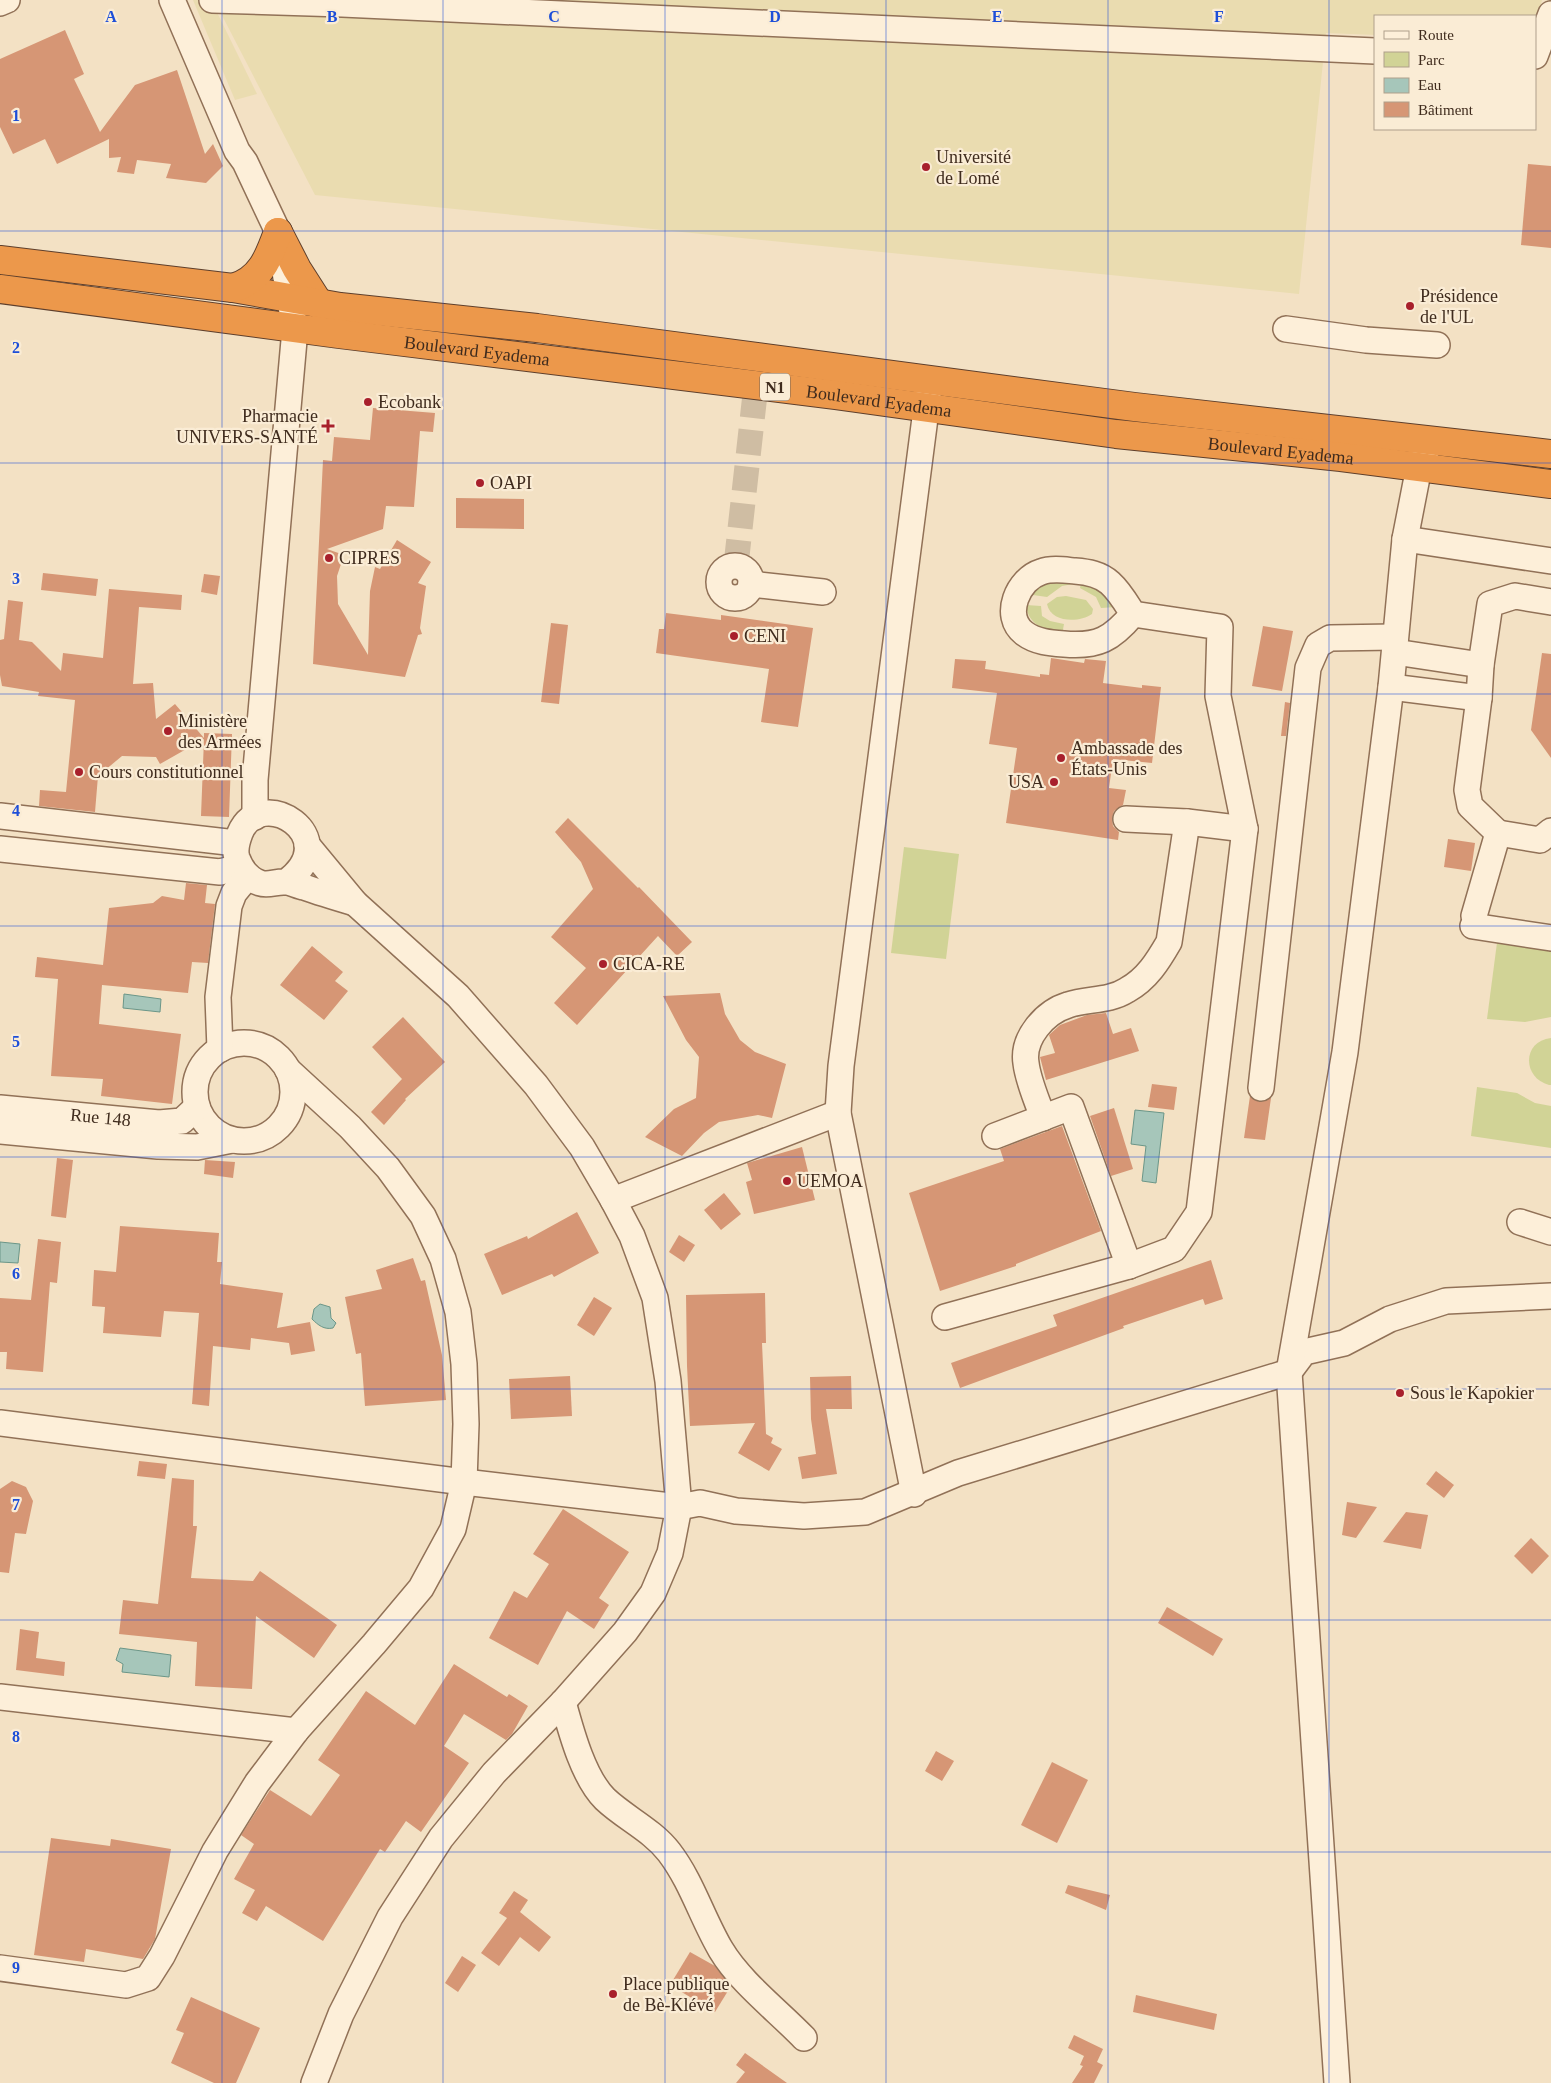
<svg xmlns="http://www.w3.org/2000/svg" width="1551" height="2083" font-family="Georgia,serif">
	<style>
		.farmland { fill: #eadcb0 }
		.green { fill: #d1d396 }
		.water { fill: #a6c6ba; stroke: #6b9688 }
		.building { fill: #d69675 }
		.lines { fill: none; stroke-linecap: round; stroke-linejoin: round }
		.minor-tunnel { stroke: #cfbda3; stroke-width: 25; stroke-dasharray: 25 12; stroke-linecap: butt }
		.minor-casing { stroke: #917157; stroke-width: 28 }
		.highway-casing { stroke: #5e3f2c; stroke-width: 30 }
		.minor { stroke: #fdefd9; stroke-width: 25 }
		.highway { stroke: #ec984b; stroke-width: 28 }
		.grid { fill: none; stroke: #1d4ed8; stroke-width: 1; stroke-opacity: 0.55 }
		.poi-dot { fill: #a8202c; stroke: #faecd5; stroke-width: 2 }
		.labels { text-anchor: middle; dominant-baseline: central; stroke-width: 4.5; stroke-linejoin: round; paint-order: stroke }
		.shield { fill: #faecd5; stroke: #776554; stroke-width: 1 }
		.shield-label { font-size: 16px; font-weight: bold; fill: #3f2b1d }
		.poi-label { font-size: 18px; fill: #3f2b1d; stroke: #faecd5; text-anchor: start }
		.street-label { font-size: 18px; fill: #3f2b1d; stroke: #faecd5 }
		.grid-label { font-size: 16px; text-anchor: middle; font-weight: bold; fill: #1d4ed8; stroke: #faecd5; stroke-width: 4.5; stroke-linejoin: round; paint-order: stroke }
	</style>
	<rect width="100%" height="100%" fill="#f3e1c4"/>
	<g class="farmland">
		<path d="M193,0H211L257,94L235,100Z"/>
		<path d="M214,0H1542L1535,29V16H1375V35L1326,33L1299,294L315,195Z"/>
	</g>
	<g class="green">
		<path d="M1073,574V584L1062,586L1047,597L1033,595L1040,583Z"/>
		<path d="M1082,579L1092,580L1116,607L1101,608L1096,597L1080,588Z"/>
		<path d="M1066,596L1086,600L1093,609L1092,614C1079,623 1051,623 1047,604L1057,597Z"/>
		<path d="M1026,605L1041,606L1042,616L1050,621L1064,624L1062,635C1045,630 1028,625 1026,605Z"/>
		<path d="M904,847L959,854L946,959L891,953Z"/>
		<path d="M1498,935L1551,943V1017L1525,1022L1487,1019Z"/>
		<path d="M1551,1038V1085H1549C1522,1078 1522,1041 1551,1038Z"/>
		<path d="M1477,1087L1517,1093L1535,1103L1551,1106V1148L1471,1136Z"/>
	</g>
	<g class="water">
		<path d="M124,994L161,999L160,1012L123,1008Z"/>
		<path d="M1135,1110L1164,1113L1156,1183L1142,1181L1146,1146L1131,1144Z"/>
		<path d="M0,1242L20,1244L18,1263L0,1262Z"/>
		<path d="M320,1304L330,1307L331,1318L336,1323L333,1328C324,1330 318,1325 312,1319L314,1309Z"/>
		<path d="M120,1648L171,1655L169,1677L122,1672L123,1664L116,1660Z"/>
	</g>
	<g class="building">
		<path d="M65,30L84,74L74,79L100,132L135,85L177,70L205,154L213,144L223,166L206,183L166,178L171,164L137,160L134,174L117,172L121,157L109,158V139L57,164L45,139L13,154L0,127V59Z"/>
		<path d="M1528,164L1551,166V248L1521,245Z"/>
		<path d="M373,408L435,413L433,432L420,431L414,507L386,506L383,529L327,549L344,555L337,576L338,604L368,655L370,591L375,567L380,569L397,540L431,562L418,583L426,586L420,628L422,634L418,635L405,677L313,664L323,460L332,461L334,437L370,440Z"/>
		<path d="M456,498L524,499V529L456,528Z"/>
		<path d="M43,573L98,579L96,596L41,590Z"/>
		<path d="M204,574L220,576L217,595L201,592Z"/>
		<path d="M109,589L182,595L181,610L139,607L133,684L153,683L156,719L175,704L204,738V733L232,734L229,817L201,816L204,739L160,764L156,757L122,756L98,776L95,812L39,806L40,790L66,792L75,700L38,696L39,692L2,686L0,675V640L4,639L8,600L23,602L19,640L32,642L61,671L63,653L103,658Z"/>
		<path d="M666,613L721,620V615L813,628L798,727L761,722L769,669L656,653L659,629H664Z"/>
		<path d="M551,623L568,625L559,704L541,702Z"/>
		<path d="M1263,626L1293,631L1282,691L1252,686Z"/>
		<path d="M1542,653L1551,654V758L1531,730Z"/>
		<path d="M1051,658L1084,663L1085,659L1106,661L1103,683L1142,688V685L1161,687L1152,763L1113,759L1109,788L1126,790L1123,805L1114,811L1112,818L1113,826L1119,832L1118,840L1006,823L1017,748L989,744L997,693L952,688L955,659L986,661L985,669L1040,677V674L1049,675Z"/>
		<path d="M1285,702L1290,703L1286,736H1281Z"/>
		<path d="M568,818L638,888L639,887L692,942L677,956L658,936L577,1025L554,1003L586,968L551,937L593,889L581,862L555,832Z"/>
		<path d="M1448,839L1475,843L1471,871L1444,867Z"/>
		<path d="M186,883L207,885L205,903L215,904L208,963L192,962L188,993L102,985L99,1024L181,1034L172,1104L101,1096L103,1079L51,1076L58,979L35,977L37,957L103,965L109,908L153,903L162,896L184,900Z"/>
		<path d="M312,946L343,972L335,981L348,991L324,1020L280,985Z"/>
		<path d="M720,993L725,1014L740,1040L755,1052L786,1064L772,1118L758,1115L719,1122L704,1133L682,1156L645,1137L674,1109L696,1098L699,1057L686,1040L663,996Z"/>
		<path d="M1106,1013L1113,1034L1131,1028L1139,1051L1046,1080L1040,1057L1055,1053L1049,1035L1060,1025L1087,1015Z"/>
		<path d="M403,1017L445,1062L405,1099L406,1100L384,1125L371,1112L402,1079L372,1047Z"/>
		<path d="M1152,1084L1177,1087L1174,1110L1148,1107Z"/>
		<path d="M1250,1096L1260,1102L1271,1098L1265,1140L1244,1138Z"/>
		<path d="M1114,1108L1133,1169L1111,1176L1090,1116Z"/>
		<path d="M1062,1126L1101,1231L1016,1264V1266L940,1291L909,1193L1004,1161L1000,1149Z"/>
		<path d="M802,1147L815,1200L754,1214L746,1182L752,1180L747,1163Z"/>
		<path d="M57,1158L73,1160L66,1218L51,1216Z"/>
		<path d="M205,1160L235,1162L233,1178L204,1174Z"/>
		<path d="M724,1193L741,1214L721,1230L704,1210Z"/>
		<path d="M577,1212L599,1253L554,1277L552,1274L502,1295L484,1254L527,1236L528,1239Z"/>
		<path d="M120,1226L219,1233L217,1262H222L220,1284L283,1293L277,1328L310,1322L315,1351L291,1355L289,1343L251,1338L250,1350L213,1346L209,1406L192,1404L199,1313L164,1311L161,1337L103,1333L105,1307L92,1306L94,1270L116,1272Z"/>
		<path d="M679,1235L695,1245L684,1262L669,1252Z"/>
		<path d="M38,1239L61,1242L57,1283L50,1282L43,1372L6,1369L7,1352H0V1298L31,1300Z"/>
		<path d="M413,1258L421,1281L425,1280L442,1355L446,1400L365,1406L361,1353L356,1354L345,1297L382,1289L376,1270Z"/>
		<path d="M1211,1260L1223,1299L1205,1305L1203,1299L1123,1326L1124,1328L960,1388L951,1363L1057,1326L1053,1315Z"/>
		<path d="M765,1293L766,1343H762L766,1434L773,1438L771,1443L782,1449L769,1471L738,1453L755,1423L690,1426L687,1366L686,1295Z"/>
		<path d="M594,1297L612,1308L594,1336L577,1325Z"/>
		<path d="M570,1376L572,1416L511,1419L509,1379Z"/>
		<path d="M851,1376L852,1409H826L837,1474L802,1479L798,1457L816,1454L811,1419L810,1377Z"/>
		<path d="M139,1461L167,1464L165,1479L137,1476Z"/>
		<path d="M1436,1471L1454,1485L1444,1498L1426,1484Z"/>
		<path d="M172,1478L194,1480L193,1526H197L191,1578L253,1581L260,1571L337,1625L314,1658L256,1616L252,1689L195,1686L197,1642L119,1634L123,1600L158,1604Z"/>
		<path d="M12,1481L26,1487L33,1501L26,1534L15,1533L9,1573L0,1572V1489Z"/>
		<path d="M1347,1502L1377,1507L1356,1538L1342,1535Z"/>
		<path d="M563,1509L629,1552L599,1598L609,1605L594,1629L567,1611L538,1665L489,1638L514,1591L527,1598L549,1564L533,1554Z"/>
		<path d="M1406,1512L1428,1515L1421,1549L1383,1542Z"/>
		<path d="M1531,1538L1549,1556L1532,1574L1514,1556Z"/>
		<path d="M1167,1607L1223,1639L1213,1656L1158,1623Z"/>
		<path d="M20,1629L39,1632L36,1658L65,1662L64,1676L16,1670Z"/>
		<path d="M454,1664L507,1697L509,1694L528,1706L512,1734L506,1740L464,1714L444,1746L469,1763L421,1832L406,1821L385,1852L380,1849L323,1941L266,1906L257,1921L242,1913L255,1890L234,1879L254,1844L241,1835L270,1790L311,1816L340,1775L318,1760L366,1691L415,1725Z"/>
		<path d="M936,1751L954,1761L942,1781L925,1771Z"/>
		<path d="M1052,1762L1088,1780L1057,1843L1021,1825Z"/>
		<path d="M51,1838L110,1846L111,1839L171,1849L155,1939L143,1959L86,1949L84,1962L34,1955Z"/>
		<path d="M1068,1885L1110,1895L1106,1910L1065,1893Z"/>
		<path d="M514,1891L528,1900L520,1912L551,1937L539,1952L520,1937L499,1966L481,1953L507,1918L499,1913Z"/>
		<path d="M690,1952L715,1966L731,1986L715,2012L670,1985Z"/>
		<path d="M462,1956L476,1965L458,1992L445,1983Z"/>
		<path d="M1136,1995L1217,2014L1214,2030L1133,2012Z"/>
		<path d="M191,1997L260,2028L236,2083H214L171,2063L184,2033L176,2030Z"/>
		<path d="M1074,2035L1103,2049L1097,2062L1103,2065L1094,2083H1072L1083,2066L1080,2065L1084,2056L1068,2048Z"/>
		<path d="M745,2053L787,2083H736L745,2072L736,2065Z"/>
	</g>
	<g class="lines">
		<path class="minor-tunnel" d="M736,565L756,385"/>
		<defs>
			<g id="minor">
				<path d="M172,0L237,151L245,162L278,232L295,329L255,780V817"/>
				<path d="M212,0L342,4L1375,51"/>
				<path d="M0,3L7,0"/>
				<path d="M1535,56L1551,14"/>
				<path d="M1286,329L1366,340L1437,345"/>
				<path d="M1405,539L1551,561"/>
				<circle cx="735" cy="582" r="16"/>
				<path d="M751,584L823,592"/>
				<path d="M1395,652L1481,665"/>
				<path d="M1391,687L1479,698"/>
				<path d="M0,816L236,843"/>
				<path d="M1126,819L1187,822L1245,829"/>
				<path d="M1498,833L1540,840L1551,831"/>
				<path d="M307,845L355,903L458,996L536,1085L582,1147L613,1200L632,1236L655,1298L668,1381L679,1507L670,1553L653,1593L625,1632L563,1702L494,1773L441,1838L390,1917L341,2014L314,2083"/>
				<path d="M0,849L220,872L240,867"/>
				<path d="M286,882C347,837 260,783 240,833C237,841 234,849 237,858C241,869 248,879 260,883C269,886 276,881 286,882C291,882 298,886 304,887C321,893 338,898 355,903"/>
				<path d="M1474,916L1498,833L1470,806L1467,790L1479,698L1481,665L1490,604L1515,596L1551,602"/>
				<path d="M1473,926L1551,938"/>
				<circle cx="244" cy="1092" r="49"/>
				<path d="M220,1049L218,997L229,906L234,893L248,876"/>
				<path d="M1261,1088L1308,668L1318,645L1330,638L1394,637"/>
				<path id="s1" d="M0,1108L159,1123L182,1121L197,1107"/>
				<path d="M1043,1118C1037,1100 1028,1081 1026,1063C1022,1038 1045,1012 1068,1005C1088,998 1108,1002 1127,990C1147,979 1158,961 1169,942L1187,822"/>
				<path d="M0,1131L158,1146L197,1147L232,1140"/>
				<path d="M995,1136L1071,1107L1129,1266"/>
				<path d="M613,1200L838,1113"/>
				<path d="M1520,1222L1551,1232"/>
				<path d="M945,1317L1129,1266L1174,1249L1199,1212L1245,829L1218,696L1220,627L1133,614C1126,603 1120,592 1110,583C1100,574 1088,572 1075,571C1064,570 1052,568 1041,572C1018,579 1002,616 1024,633C1036,642 1050,643 1064,644C1098,647 1112,639 1133,614"/>
				<path d="M0,1423L464,1482L679,1507L700,1503L736,1511L804,1516L865,1512L958,1473L1289,1372L1304,1352L1344,1343L1390,1319L1446,1301L1551,1296"/>
				<path d="M914,1494L838,1113L841,1066L929,387"/>
				<path d="M0,1697L296,1731"/>
				<path d="M563,1702C571,1731 583,1777 605,1799C625,1818 652,1830 669,1852C692,1882 702,1918 721,1950C740,1982 778,2011 804,2038"/>
				<path d="M0,1968L126,1985L148,1978L162,1956L215,1851L257,1783L296,1731L374,1644L421,1588L453,1529L464,1482L466,1424L464,1364L458,1312L443,1259L423,1216L388,1168L350,1127L288,1070"/>
				<path d="M1337,2083L1289,1372L1345,1052L1391,687L1405,539L1419,467L1427,449"/>
			</g>
			<g id="highway">
				<path d="M278,232L297,269L320,305"/>
				<path d="M0,260L233,288L340,307L537,328L1135,407L1551,454"/>
				<path d="M233,288C261,280 269,257 278,232"/>
				<path id="s2" d="M0,289L339,334L836,395L1116,434L1341,457L1551,484"/>
			</g>
		</defs>
		<use href="#minor" class="minor-casing"/>
		<use href="#highway" class="highway-casing"/>
		<use href="#minor" class="minor"/>
		<use href="#highway" class="highway"/>
	</g>
	<path class="grid" d="M222,0V2083M443,0V2083M665,0V2083M886,0V2083M1108,0V2083M1329,0V2083M0,231H1551M0,463H1551M0,694H1551M0,926H1551M0,1157H1551M0,1389H1551M0,1620H1551M0,1852H1551"/>
	<g class="poi-dot">
		<circle cx="926" cy="167" r="5"/>
		<circle cx="1410" cy="306" r="5"/>
		<circle cx="368" cy="402" r="5"/>
		<path d="M325.5 418.5h5v5h5v5h-5v5h-5v-5h-5v-5h5z"/>
		<circle cx="480" cy="483" r="5"/>
		<circle cx="329" cy="558" r="5"/>
		<circle cx="734" cy="636" r="5"/>
		<circle cx="168" cy="731" r="5"/>
		<circle cx="1061" cy="758" r="5"/>
		<circle cx="79" cy="772" r="5"/>
		<circle cx="1054" cy="782" r="5"/>
		<circle cx="603" cy="964" r="5"/>
		<circle cx="787" cy="1181" r="5"/>
		<circle cx="1400" cy="1393" r="5"/>
		<circle cx="613" cy="1994" r="5"/>
	</g>
	<g class="labels">
		<rect class="shield" x="760" y="373.5" width="30" height="27" rx="4"/>
		<g class="shield-label">
			<text x="775" y="387">N1</text>
		</g>
		<g class="poi-label">
			<text x="936" y="157">Université<tspan x="936" dy="21">de Lomé</tspan></text>
			<text x="1420" y="296">Présidence<tspan x="1420" dy="21">de l'UL</tspan></text>
			<text x="378" y="402">Ecobank</text>
			<text x="318" y="416" text-anchor="end">Pharmacie<tspan x="318" dy="21">UNIVERS-SANTÉ</tspan></text>
			<text x="490" y="483">OAPI</text>
			<text x="339" y="558">CIPRES</text>
			<text x="744" y="636">CENI</text>
			<text x="178" y="721">Ministère<tspan x="178" dy="21">des Armées</tspan></text>
			<text x="1071" y="748">Ambassade des<tspan x="1071" dy="21">États-Unis</tspan></text>
			<text x="89" y="772">Cours constitutionnel</text>
			<text x="1044" y="782" text-anchor="end">USA</text>
			<text x="613" y="964">CICA-RE</text>
			<text x="797" y="1181">UEMOA</text>
			<text x="1410" y="1393">Sous le Kapokier</text>
			<text x="623" y="1984">Place publique<tspan x="623" dy="21">de Bè-Klévé</tspan></text>
		</g>
		<g class="street-label">
			<text stroke="none"><textPath href="#s2" startOffset="481">Boulevard Eyadema</textPath></text>
			<text stroke="none"><textPath href="#s2" startOffset="886">Boulevard Eyadema</textPath></text>
			<text stroke="none"><textPath href="#s2" startOffset="1291">Boulevard Eyadema</textPath></text>
			<text stroke="none"><textPath href="#s1" startOffset="101">Rue 148</textPath></text>
		</g>
	</g>
	<g class="grid-label">
		<text x="111" y="22">A</text>
		<text x="332" y="22">B</text>
		<text x="554" y="22">C</text>
		<text x="775" y="22">D</text>
		<text x="997" y="22">E</text>
		<text x="1219" y="22">F</text>
		<text x="16" y="121">1</text>
		<text x="16" y="353">2</text>
		<text x="16" y="584">3</text>
		<text x="16" y="816">4</text>
		<text x="16" y="1047">5</text>
		<text x="16" y="1279">6</text>
		<text x="16" y="1510">7</text>
		<text x="16" y="1742">8</text>
		<text x="16" y="1973">9</text>
	</g>
	<rect x="1374" y="15" width="162" height="115" fill="#faecd5" stroke="#af9f8b"/>
	<rect x="1384" y="31" width="25" height="8" fill="#fdefd9" stroke="#af9f8b"/>
	<text x="1418" y="40" font-size="15" fill="#3f2b1d">Route</text>
	<rect x="1384" y="52" width="25" height="15" fill="#d1d396" stroke="#af9f8b"/>
	<text x="1418" y="65" font-size="15" fill="#3f2b1d">Parc</text>
	<rect x="1384" y="78" width="25" height="15" fill="#a6c6ba" stroke="#af9f8b"/>
	<text x="1418" y="90" font-size="15" fill="#3f2b1d">Eau</text>
	<rect x="1384" y="102" width="25" height="15" fill="#d69675" stroke="#af9f8b"/>
	<text x="1418" y="115" font-size="15" fill="#3f2b1d">Bâtiment</text>
</svg>
